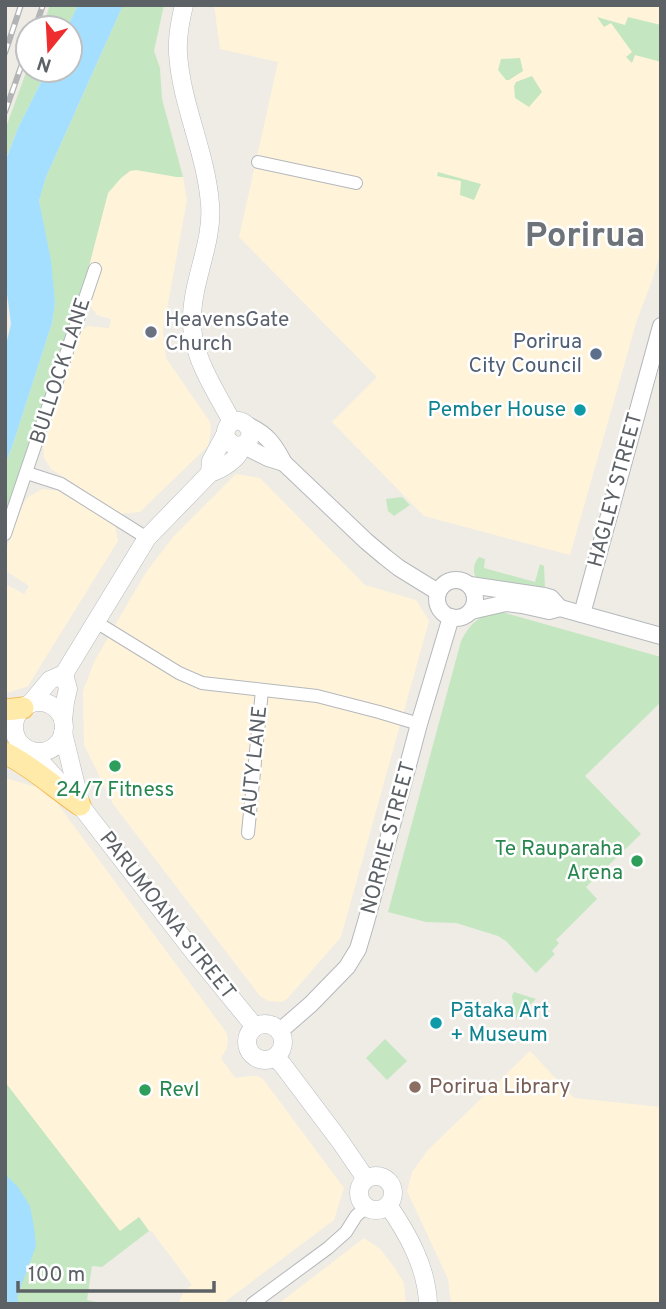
<svg xmlns="http://www.w3.org/2000/svg" width="666" height="1309" font-family="Overpass,sans-serif">
	<style>
		.commercial { fill: #fff3da }
		.green { fill: #c4e7c1 }
		.water { fill: #a5dfff }
		.lines { fill: none; stroke-linecap: round; stroke-linejoin: round }
		.minor-casing { stroke: #b5b8bc; stroke-width: 14 }
		.tertiary-casing { stroke: #b5b8bc; stroke-width: 18 }
		.secondary-casing { stroke: #b6babf; stroke-width: 19 }
		.primary-casing { stroke: #f5bc58; stroke-width: 23 }
		.minor { stroke: #fff; stroke-width: 12 }
		.tertiary { stroke: #fff; stroke-width: 16 }
		.secondary { stroke: #fff; stroke-width: 18 }
		.primary { stroke: #ffeaaa; stroke-width: 21 }
		.rail-casing { stroke: #b3b4b5; stroke-width: 6 }
		.rail { stroke: #fff; stroke-width: 3.5; stroke-dasharray: 10; stroke-linecap: butt }
		.worship-dot { fill: #6b7280; stroke: #fff; stroke-width: 2.5 }
		.service-dot { fill: #5c6f8a; stroke: #fff; stroke-width: 2.5 }
		.culture-dot { fill: #0f9aa8; stroke: #fff; stroke-width: 2.5 }
		.leisure-dot { fill: #2e9e5b; stroke: #fff; stroke-width: 2.5 }
		.education-dot { fill: #8d6e63; stroke: #fff; stroke-width: 2.5 }
		.labels { text-anchor: middle; dominant-baseline: central; stroke-width: 5; stroke-linejoin: round; paint-order: stroke }
		.worship-label { font-size: 21px; fill: #5b616d; stroke: #fff; text-anchor: start }
		.service-label { font-size: 21px; fill: #4e5e75; stroke: #fff; text-anchor: end }
		.street-label { font-size: 21px; fill: #5c6166; stroke: #fff }
		.culture-label { font-size: 21px; fill: #0d838f; stroke: #fff; text-anchor: end }
		.leisure-label { font-size: 21px; fill: #27864d; stroke: #fff }
		.education-label { font-size: 21px; fill: #785e54; stroke: #fff; text-anchor: start }
		.town-label { font-size: 35px; font-weight: bold; fill: #6d7378; stroke: #fff }
	</style>
	<rect width="100%" height="100%" fill="#efece5"/>
	<g class="commercial">
		<path d="M214,5H661V252L652,281L637,320L570,555L424,516L332,422L377,377L239,237L278,62L220,49Z"/>
		<path d="M136,170L177,177H183L187,200L163,331L166,358L210,422L211,430L208,446L140,512L121,514L51,469L44,458L43,445L81,331L88,326L109,328L111,319L97,315L90,306L103,268L89,265L108,193L121,178L130,171Z"/>
		<path d="M236,474L260,478L365,585L416,600L429,621L341,937L287,999L282,1002L268,1001L260,996L113,804L84,745L83,691L94,662L129,601L147,571L173,537Z"/>
		<path d="M42,489L60,491L115,525L118,541L28,686L5,694V584L24,594L29,586L6,571L5,552L23,504L28,497Z"/>
		<path d="M5,778L40,788L51,795L226,1032L228,1040L227,1048L221,1058L235,1078L251,1076H257L263,1079L344,1188L334,1220L222,1304H178L184,1291L192,1285L153,1233L151,1231H149L139,1217L120,1232L5,1082Z"/>
		<path d="M530,1051L574,1098L661,1107V1304H451L448,1279L407,1191L412,1172L428,1150Z"/>
		<path d="M364,1238L380,1249L395,1268L404,1283L406,1304H278Z"/>
	</g>
	<g class="green">
		<path d="M50,5H78L67,28H42Z"/>
		<path d="M123,5H164L154,51L160,68L162,99L183,177H177L136,170L130,171L121,178L108,193L88,270L5,514V465L13,444L52,323L55,303L39,201L46,177Z"/>
		<path d="M597,17L625,25L628,17L661,25V62L635,55L632,63L626,57L632,52L611,23L604,27Z"/>
		<path d="M520,58L523,71L509,80H506L498,70L501,59Z"/>
		<path d="M28,67V70H47L18,128L7,156H5V130Z"/>
		<path d="M532,76L542,92L529,107L515,98L514,86L516,82Z"/>
		<path d="M438,172L481,184L474,200L460,195L461,181L437,176Z"/>
		<path d="M402,497L410,505L394,516L388,511L386,499Z"/>
		<path d="M479,557L485,559L484,568L535,582L540,564L544,566L545,586L543,589L476,578C472,571 474,562 479,557Z"/>
		<path d="M502,612L661,657V702L585,776L641,834L586,887L597,899L556,940L559,943L552,951L555,954L536,973L506,941L498,936L456,923L426,922L388,912L461,641C471,622 480,614 502,612Z"/>
		<path d="M514,992L536,999L516,1019L512,996Z"/>
		<path d="M385,1039L407,1061L387,1080L366,1058Z"/>
		<path d="M5,1082L120,1231L139,1217L149,1231L102,1267L92,1266L87,1300L100,1303L99,1304H5Z"/>
	</g>
	<g class="water">
		<path d="M78,5H123L46,177L39,201L51,260L55,303L52,323L13,444L5,465V349L11,324L5,279V162L18,128L47,70H70V28H67Z"/>
		<path d="M5,1174L18,1187L30,1206L34,1227L36,1246L17,1297L19,1304H5Z"/>
	</g>
	<g class="lines">
		<defs>
			<g id="minor">
				<path d="M258,162L356,183"/>
				<path d="M27,473L61,484L147,538"/>
				<path d="M5,534L95,269"/>
				<path d="M96,622L179,673L202,683L317,696L379,712L419,724"/>
				<path d="M248,833L262,690"/>
				<path d="M252,1304L328,1248L346,1232L356,1216L366,1207"/>
			</g>
			<g id="tertiary">
				<path d="M247,425C267,434 274,444 284,463L366,541L385,557L399,568L438,592"/>
				<path d="M242,445L268,458L284,463"/>
				<circle cx="456" cy="599" r="19"/>
				<path d="M470,585L544,596L551,598L560,608"/>
				<path d="M471,611L506,603L522,605L549,611L560,608L661,636"/>
				<path d="M582,614L661,326"/>
				<path d="M280,1031L311,1004L347,967L358,949L366,922L419,724L451,617"/>
			</g>
			<g id="secondary">
				<path d="M184,5C180,21 177,36 178,53C181,104 206,152 210,204C214,247 186,290 193,335C198,366 218,395 232,422"/>
				<path d="M210,473L211,461L225,435"/>
				<circle cx="39" cy="727" r="25"/>
				<path d="M30,704L50,680L64,674L147,538L210,473C222,469 239,459 242,446L249,440L251,432C244,414 223,419 226,438L233,445L242,446"/>
				<path d="M63,720L65,702L68,689L64,674"/>
				<path d="M63,733L80,802"/>
				<path d="M30,750L80,805L193,951L255,1027"/>
				<circle cx="265" cy="1042" r="18"/>
				<path d="M275,1058L282,1064L340,1141L366,1179"/>
				<circle cx="376" cy="1193" r="17"/>
				<path d="M388,1205C408,1234 427,1268 428,1304"/>
			</g>
			<g id="primary">
				<path d="M5,710L23,708"/>
				<path d="M5,753C33,767 55,788 80,805"/>
			</g>
		</defs>
		<use href="#minor" class="minor-casing"/>
		<use href="#tertiary" class="tertiary-casing"/>
		<use href="#secondary" class="secondary-casing"/>
		<use href="#primary" class="primary-casing"/>
		<use href="#minor" class="minor"/>
		<use href="#tertiary" class="tertiary"/>
		<use href="#secondary" class="secondary"/>
		<use href="#primary" class="primary"/>
		<defs>
			<g id="rail">
				<path d="M35,28L43,5"/>
				<path d="M5,53L21,5"/>
				<path d="M5,112L28,47"/>
			</g>
		</defs>
		<use href="#rail" class="rail-casing"/>
		<use href="#rail" class="rail"/>
	</g>
	<circle class="worship-dot" cx="151" cy="332" r="7"/>
	<circle class="service-dot" cx="596" cy="354" r="7"/>
	<g class="culture-dot">
		<circle cx="580" cy="410" r="7"/>
		<circle cx="436" cy="1023" r="7"/>
	</g>
	<g class="leisure-dot">
		<circle cx="115" cy="766" r="7"/>
		<circle cx="637" cy="861" r="7"/>
		<circle cx="145" cy="1090" r="7"/>
	</g>
	<circle class="education-dot" cx="415" cy="1087" r="7"/>
	<g class="labels">
		<g class="worship-label">
			<text x="165" y="320">HeavensGate<tspan x="165" dy="24">Church</tspan></text>
		</g>
		<g class="service-label">
			<text x="582" y="342">Porirua<tspan x="582" dy="24">City Council</tspan></text>
		</g>
		<g class="street-label">
			<text transform="translate(61 371) rotate(-72)">BULLOCK LANE</text>
			<text transform="translate(616 490) rotate(-75)">HAGLEY STREET</text>
			<text transform="translate(255 761) rotate(-84)">AUTY LANE</text>
			<text transform="translate(389 838) rotate(-75)">NORRIE STREET</text>
			<text transform="translate(167 916) rotate(52)">PARUMOANA STREET</text>
		</g>
		<g class="culture-label">
			<text x="566" y="410">Pember House</text>
			<text x="450" y="1011" text-anchor="start">Pātaka Art<tspan x="450" dy="24">+ Museum</tspan></text>
		</g>
		<g class="leisure-label">
			<text x="115" y="790">24/7 Fitness</text>
			<text x="623" y="849" text-anchor="end">Te Rauparaha<tspan x="623" dy="24">Arena</tspan></text>
			<text x="159" y="1090" text-anchor="start">Revl</text>
		</g>
		<g class="education-label">
			<text x="429" y="1087">Porirua Library</text>
		</g>
		<g class="town-label">
			<text x="585" y="237">Porirua</text>
		</g>
	</g>
	<rect width="666" height="1309" fill="none" stroke="#5c6166" stroke-width="14"/>
	<g transform="translate(49 49) rotate(198)"><circle r="33" fill="#ffffff" stroke="#bec0c2" stroke-width="2"/>
	<path d="M0-5L12 26L0 18L-12 26Z" fill="#ed2d2e"/>
	<text y="-10" font-size="19" font-weight="bold" text-anchor="middle" fill="#5c6166">N</text>
	</g>
	<path d="M18 1281v10h196v-10" fill="none" stroke="#5c6166" stroke-width="3.5"/>
	<text x="28" y="1281" font-size="21" fill="#5c6166" stroke="#ffffff" stroke-width="5" paint-order="stroke">100 m</text>
</svg>
